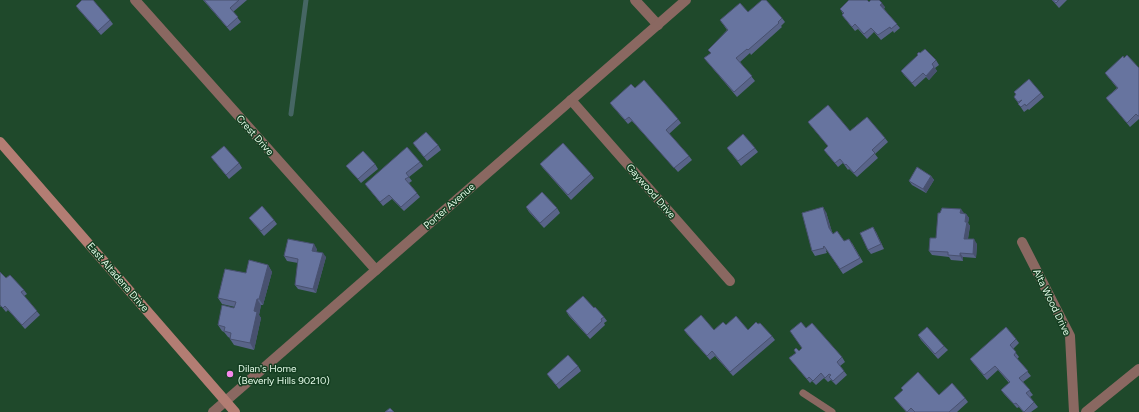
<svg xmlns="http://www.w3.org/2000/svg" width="1139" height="412" font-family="Figtree,sans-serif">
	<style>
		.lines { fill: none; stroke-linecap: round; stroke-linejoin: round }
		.stream { stroke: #466664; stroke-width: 5 }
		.lane { stroke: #8a6861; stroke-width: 7 }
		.street { stroke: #8a6861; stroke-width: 10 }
		.secondary { stroke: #b37d73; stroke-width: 10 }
		.wall { fill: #596489 }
		.shaded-wall { fill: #48516f }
		.building { fill: #67749f; stroke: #48516f }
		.poi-dot { fill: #f788ec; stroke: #143e21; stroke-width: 1.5 }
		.labels { text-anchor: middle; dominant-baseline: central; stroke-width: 3; stroke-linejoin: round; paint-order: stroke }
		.street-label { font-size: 10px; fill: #e4fbe8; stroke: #143e21 }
		.poi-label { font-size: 10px; fill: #e4fbe8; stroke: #143e21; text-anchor: start }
	</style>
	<rect width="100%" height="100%" fill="#1f492b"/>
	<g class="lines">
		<path class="stream" d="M291,114L306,0"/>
		<path class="lane" d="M803,393L832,412"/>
		<g class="street">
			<path d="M135,0L376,270"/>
			<path d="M635,0L658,25"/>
			<path d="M571,100L730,281"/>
			<path d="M1022,242L1070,336L1074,412"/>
			<path d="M213,412L686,0"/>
			<path d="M1086,412L1139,369"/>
		</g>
		<path class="secondary" d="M0,142L235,412"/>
	</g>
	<g class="wall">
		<path d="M203,0H247L233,12L241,22L230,31Z"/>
		<path d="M1052,0H1067L1059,8Z"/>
		<path d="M869,2L885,7L884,9L900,28L894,33L893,31L881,40L874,32L867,39L858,29L855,31L842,15L843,14L840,9Z"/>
		<path d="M76,6L110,20L113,24L101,35L79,10Z"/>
		<path d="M748,12L782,18L785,22L781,26L782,27L751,55L750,53L740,62L755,81L737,97L704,58L711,53L708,50L727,30L720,20Z"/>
		<path d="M920,53L936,60L939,65L935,68L937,71L929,80L926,77L915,87L904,75L901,71Z"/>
		<path d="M1124,58L1139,68V119L1130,127L1106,98L1117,88L1105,73Z"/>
		<path d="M635,88L678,119L681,123L669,134L689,156L692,160L678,172L632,121L628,124L613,107L610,103Z"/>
		<path d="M1014,92L1041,93L1044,97L1029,110L1028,109L1024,112L1014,97L1016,95Z"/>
		<path d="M808,122L885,138L888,142L875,154L878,158L857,177L849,169L848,170L843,163L838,167L824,150L828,146Z"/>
		<path d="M413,143L438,145L441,150L427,161Z"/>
		<path d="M727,148H755L758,152L741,166Z"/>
		<path d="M211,157L239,163L242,168L229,179Z"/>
		<path d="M420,162L423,166L409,177L412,181L409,183L420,197L404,211L392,199L383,206L365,184Z"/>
		<path d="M375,164L378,169L361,183L346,166Z"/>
		<path d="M540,164L591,174L594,178L571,200L543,168Z"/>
		<path d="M931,176L934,180L926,193L912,185L909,181Z"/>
		<path d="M526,207L557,208L560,213L544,228L529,212Z"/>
		<path d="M826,212L832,232L833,234L844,241L852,243L863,262L843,274L827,250L826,251L827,253L815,256L812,251Z"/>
		<path d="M964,214H966L969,218L968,223L970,226L968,239L977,244L976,258L963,257V261L951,260L949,257L932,255L929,251Z"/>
		<path d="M249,218L274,220L277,224L264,236Z"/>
		<path d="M876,232L884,249L871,254L868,250Z"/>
		<path d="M317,249L316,252L326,257L316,293L298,289L295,285L298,263L287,261L284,256Z"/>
		<path d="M268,265L272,272L263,305H261L259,315L261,318L254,350L234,345L230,339V338L228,337L224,332L222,331L218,325L234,308L235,307L222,304L218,298L246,273Z"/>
		<path d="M0,272L6,278L24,290L27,294L24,296L40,315L25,329L8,310L6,312L1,306L0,307Z"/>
		<path d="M594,308L604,317L607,321L604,323L605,325L590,339L569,316L566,311Z"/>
		<path d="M758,324L772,336L775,340L733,376L715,356L710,360L687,334L684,330H714L726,325L748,330Z"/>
		<path d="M806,328L842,357L845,362L840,366L847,375L836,385L831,380L828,382L824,378L816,385L812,381L810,383L789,358L796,353L794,350L799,351L802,348Z"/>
		<path d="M918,335L944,346L948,350L938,359L921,340Z"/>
		<path d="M1016,339L1019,343L1013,349L1019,357L1017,359L1031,376L1023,382L1033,395L1030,397L1038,407L1031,412H1023L1019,407L1017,408L1004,394L1001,390L1009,383L998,370L987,380L973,363L970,359Z"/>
		<path d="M578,366L581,371L559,389L547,374Z"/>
		<path d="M901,388L939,395L965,398L968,402L957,412H906L894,398L903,391Z"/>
	</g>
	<g class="shaded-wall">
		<path d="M882,3L885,7L883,9L880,5Z"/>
		<path d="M934,67L937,71L929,80L926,76Z"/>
		<path d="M931,176L934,180L926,193L923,189Z"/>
		<path d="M823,207L826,212L832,232L829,228Z"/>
		<path d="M961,209L964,213H960Z"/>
		<path d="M966,214L969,218L968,223L970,226L967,243L964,239Z"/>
		<path d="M873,227L876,232L884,249L881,244Z"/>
		<path d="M974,239L977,244L976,258L973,254Z"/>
		<path d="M314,244L317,249L315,255L312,251Z"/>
		<path d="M323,253L326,257L316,293L313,289Z"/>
		<path d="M960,253L963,257V261L960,256Z"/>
		<path d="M268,265L272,272L263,305L259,299Z"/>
		<path d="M257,299L261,305L259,315L261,318L254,350L250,343L254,311Z"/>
	</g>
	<g class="building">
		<path d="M82,0H93L110,20L98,31L76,6Z"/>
		<path d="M204,0H239L230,8L238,17L227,27Z"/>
		<path d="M762,0H766L782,18L778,22L779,23L748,50L747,49L736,58L752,76L734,92L704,58L711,53L708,50L728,30L720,20L740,3L748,12Z"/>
		<path d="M849,0H867L869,2L871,0H879L882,3L880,5L897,24L891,29L890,27L878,35L871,28L864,34L855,24L852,27L842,15L844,13L840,9Z"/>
		<path d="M1052,0H1059L1056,3Z"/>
		<path d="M925,49L936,60L932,64L934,67L926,76L923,73L912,83L901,71L918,55L917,54L919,52L920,53Z"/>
		<path d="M1127,55L1139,68V116H1138L1136,114L1127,123L1106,98L1118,88L1105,73L1123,56L1124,58Z"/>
		<path d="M1029,79L1041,93L1026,106L1025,104L1021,107L1018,104L1022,100L1018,102L1014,97L1016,94L1014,92Z"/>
		<path d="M644,80L678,119L666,130L689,156L674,168L629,117L625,120L610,103L631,84L635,88Z"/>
		<path d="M828,105L850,131L867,117L885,138L872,150L875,153L854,173L846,164L845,165L840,159L835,163L824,150L828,146L808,122Z"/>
		<path d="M426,132L438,145L424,157L413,143Z"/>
		<path d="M743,134L755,148L738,161L727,148Z"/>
		<path d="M563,143L591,174L568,195L540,164Z"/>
		<path d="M224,146L239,163L226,175L211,157Z"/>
		<path d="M407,147L420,162L406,173L409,177L405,179L417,193L401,207L389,195L380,202L365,184Z"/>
		<path d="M363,151L375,164L358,179L346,166Z"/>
		<path d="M917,167L931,176L923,189L909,181Z"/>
		<path d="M542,192L557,208L540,223L526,207Z"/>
		<path d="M262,206L274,220L261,231L249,218Z"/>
		<path d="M823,207L829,228L833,234L837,231L844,241L849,239L860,258L840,269L824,246L823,247L824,248L812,251L802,213Z"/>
		<path d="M942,208L961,209L960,213L966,214L965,222H967L964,239H974L973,254L960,253V256L948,255V252L929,251L930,238H936L938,213H940Z"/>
		<path d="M873,227L881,244L868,250L860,233Z"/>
		<path d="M288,239L314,244L312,251L323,253L313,289L295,285L298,259L284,256Z"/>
		<path d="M249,260L268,265L259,299H257L254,311L257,312L250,343L230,339L231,333L224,331L225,327L218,325L222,305L234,308L236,302L218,298L225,269L246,273Z"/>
		<path d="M0,272L6,278L10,275L24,290L21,292L37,311L22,325L5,306L3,308L0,305Z"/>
		<path d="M583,296L594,308L595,307L604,317L601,319L602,321L587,335L566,311Z"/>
		<path d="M701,315L714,330L723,322L726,325L736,316L748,330L756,322L758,324L760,323L772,336L730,372L712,351L707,356L684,330Z"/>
		<path d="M801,322L806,328L812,323L842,357L837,362L844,371L833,381L829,377L831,375L829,374L825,378L821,373L813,381L809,377L807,379L789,358L796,353L794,350L796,348L799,351L802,348L790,331Z"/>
		<path d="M927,327L944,346L935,354L918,335Z"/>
		<path d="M1006,327L1016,339L1010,345L1016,352L1014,355L1028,371L1019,378L1030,390L1026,393L1034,402L1024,412L1016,403L1014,404L1001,390L1010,382L995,366L984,375L970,359Z"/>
		<path d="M568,355L578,366L556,385L547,374Z"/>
		<path d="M918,372L939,395L952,383L965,398L949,412H915L911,408L907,412L894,398L903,390L901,388Z"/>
		<path d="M390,408L394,412H385Z"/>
	</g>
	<circle class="poi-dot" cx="230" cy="374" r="4"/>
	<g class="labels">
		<g class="street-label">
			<text transform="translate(255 135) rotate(48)">Crest Drive</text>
			<text transform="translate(651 191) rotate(49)">Gaywood Drive</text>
			<text transform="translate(449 206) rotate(-41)">Porter Avenue</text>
			<text transform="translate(118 277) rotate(49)">East Altadena Drive</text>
			<text transform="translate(1052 302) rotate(64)">Alta Wood Drive</text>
		</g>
		<g class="poi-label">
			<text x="238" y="368">Dilan's Home<tspan x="238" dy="12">(Beverly Hills 90210)</tspan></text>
		</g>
	</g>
</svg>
